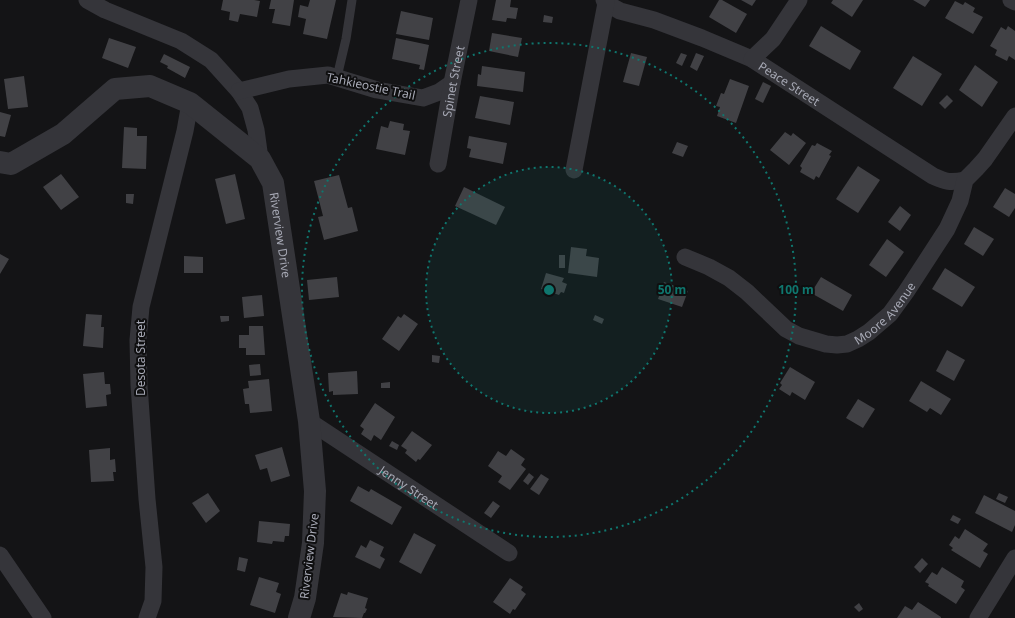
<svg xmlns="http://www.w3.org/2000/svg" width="1015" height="618" font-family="'Noto Sans',sans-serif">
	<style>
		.building { fill: #414145 }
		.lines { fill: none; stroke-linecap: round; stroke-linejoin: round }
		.service { stroke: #35353a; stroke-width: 9 }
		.minor { stroke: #35353a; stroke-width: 17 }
		.tertiary { stroke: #35353a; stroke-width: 22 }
		.ring { fill: none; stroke: #0f766e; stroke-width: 2; stroke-dasharray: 2 4 }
		.labels { text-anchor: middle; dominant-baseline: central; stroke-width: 4; stroke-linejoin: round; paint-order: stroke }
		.street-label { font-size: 12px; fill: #a7a9b5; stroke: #0f0f10 }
		.centre { fill: #0f766e; stroke: #0f0f10; stroke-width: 2 }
		.ring-label { font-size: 12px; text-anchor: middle; font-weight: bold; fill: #0f766e; stroke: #0f0f10; stroke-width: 4; stroke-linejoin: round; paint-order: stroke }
	</style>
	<rect width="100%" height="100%" fill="#141416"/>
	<g class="building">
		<path d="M223,0H254L260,1L257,17L240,14L238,22L229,20L230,12L221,10Z"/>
		<path d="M271,0H294L290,26L272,23L275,9H269Z"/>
		<path d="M310,0H336L327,39L303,34L306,19L298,17L300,5L308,7Z"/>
		<path d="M496,0H511L510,7L518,8L516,19L507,18L506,22L492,20Z"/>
		<path d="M719,0H722L747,14L736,33L709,17Z"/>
		<path d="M741,0H756L752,6Z"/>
		<path d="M833,0H863L852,17L831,3Z"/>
		<path d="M913,0H930L925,7Z"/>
		<path d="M955,1L963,5L965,2L975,8L973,12L983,17L973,34L945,18Z"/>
		<path d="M401,11L433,18L429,40L396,34Z"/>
		<path d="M544,15L553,17L552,23L543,22Z"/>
		<path d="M821,26L861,51L850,70L809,46Z"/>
		<path d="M1008,26L1015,31V60L1009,56L1007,61L995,55L997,50L990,46L1001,27L1006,30Z"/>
		<path d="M492,33L522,38L518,57L489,51Z"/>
		<path d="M109,38L136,47L128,68L102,58Z"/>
		<path d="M396,38L429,45L424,70L419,69L420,65L392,59Z"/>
		<path d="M631,53L647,57L639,86L623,82Z"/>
		<path d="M681,53L687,55L682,66L676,63Z"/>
		<path d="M696,53L704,56L697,71L690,67Z"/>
		<path d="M164,54L190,67L185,78L167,68L168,66L160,62Z"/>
		<path d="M913,56L942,74L922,106L893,88Z"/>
		<path d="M975,65L998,82L982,107L959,90Z"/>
		<path d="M482,66L525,72L523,92L477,86L478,74L481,75Z"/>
		<path d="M24,76L28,107L8,109L4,79Z"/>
		<path d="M730,79L749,86L736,123L717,116L720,107L716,106L721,93L724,94Z"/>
		<path d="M763,82L771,86L763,103L755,99Z"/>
		<path d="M947,95L953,101L945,109L939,103Z"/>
		<path d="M480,96L514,102L510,125L475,118Z"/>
		<path d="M0,112L11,115L5,137L0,136Z"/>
		<path d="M390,121L404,124L403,130L410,131L405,155L376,149L381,126L388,128Z"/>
		<path d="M124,127L137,128V136H147L146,169L122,168Z"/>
		<path d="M785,132L791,136L793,133L806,143L789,165L770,150Z"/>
		<path d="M469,136L507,143L503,164L469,157L471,149L467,148Z"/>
		<path d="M677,142L688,146L683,157L672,153Z"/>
		<path d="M817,143L832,151L829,155L831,156L819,178L816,176L814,180L800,172L802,168L800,166L812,145L815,146Z"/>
		<path d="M858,166L880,180L858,213L836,199Z"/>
		<path d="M61,174L79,197L61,210L43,187Z"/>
		<path d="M235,174L245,219L226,224L215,179Z"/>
		<path d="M339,175L348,208L352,207L358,231L324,240L318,217L323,216L314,181Z"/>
		<path d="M464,187L505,207L496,225L455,206Z"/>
		<path d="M1005,188L1015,194V208L1009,217L993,207Z"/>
		<path d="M126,194H134L133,204L126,203Z"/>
		<path d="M900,206L911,215L900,231L888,222Z"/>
		<path d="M974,227L994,239L983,256L964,244Z"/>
		<path d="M887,239L904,252L886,277L869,265Z"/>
		<path d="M571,247L587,249L586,256L599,258L597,277L568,273Z"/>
		<path d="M0,254L9,259L0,274Z"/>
		<rect x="559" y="255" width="6" height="13"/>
		<path d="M184,256L203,257V273H184Z"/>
		<path d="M945,268L975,287L962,307L932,289Z"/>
		<path d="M546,273L564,278L562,282L567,284L564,293L561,292L559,295L541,289Z"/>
		<path d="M337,277L339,297L309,300L307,280Z"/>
		<path d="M821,277L852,295L843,311L811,293Z"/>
		<path d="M664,282L688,291L682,307L658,299Z"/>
		<path d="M262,295L264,316L244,318L242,297Z"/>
		<path d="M86,314L102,315L101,327H104L103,348L83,346Z"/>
		<path d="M404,314L418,324L399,351L382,339L398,316L401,318Z"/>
		<path d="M595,315L604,319L602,324L593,320Z"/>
		<path d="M220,316H229V321L221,322Z"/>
		<path d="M249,326H263L265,355H246V348H239V335H249Z"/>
		<path d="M947,350L965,360L954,381L936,371Z"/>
		<path d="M432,355L440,356L439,363L432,362Z"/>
		<path d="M260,364L261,375L250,376L249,365Z"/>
		<path d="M790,367L815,382L805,400L792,392L790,396L779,389L782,385L780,383Z"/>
		<path d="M357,371L358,394L333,395V391L329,392L328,373Z"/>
		<path d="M104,372L105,384H110L111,394L106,395L107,406L86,408L83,374Z"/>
		<path d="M269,379L272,411L250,413L249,404H245L243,389L249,388L248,381Z"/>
		<path d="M921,381L951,399L941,415L930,408L927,412L909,401Z"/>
		<path d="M390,382V388H381V383Z"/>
		<path d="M858,399L875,409L863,428L846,418Z"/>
		<path d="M375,403L395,417L381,440L374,435L371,441L361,434L364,429L360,426Z"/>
		<path d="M412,431L432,445L420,460L418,459L416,462L405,453L407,450L401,446Z"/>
		<path d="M392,441L399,445L397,450L389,446Z"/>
		<path d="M282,447L290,476L271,482L267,468L260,470L255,455Z"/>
		<path d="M110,448V460L115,459L116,472H113L114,481L91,482L89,450Z"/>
		<path d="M511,449L525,459L521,465L526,469L510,490L498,482L502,476L488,466L498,451L506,456Z"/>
		<path d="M529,473L534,477L528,485L523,481Z"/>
		<path d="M541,474L549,479L539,495L530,489Z"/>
		<path d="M358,486L369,492L371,489L402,507L392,525L350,501Z"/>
		<path d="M208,493L220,511L206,523L192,503Z"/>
		<path d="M999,493L1008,497L1005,503L996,499Z"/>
		<path d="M984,495L1015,511V525L1012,532L975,513Z"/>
		<path d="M493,501L500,506L491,518L484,513Z"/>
		<path d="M953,515L961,519L958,524L950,520Z"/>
		<path d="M259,521L290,524L289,536H285L284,542L273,541L272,544L257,542Z"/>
		<path d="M965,529L988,544L983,551L988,554L980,568L951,550L953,548L949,545L955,536L959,539Z"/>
		<path d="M414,533L436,545L421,574L399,562Z"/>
		<path d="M370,540L384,547L380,556L385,559L380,569L355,557L361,545L366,548Z"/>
		<path d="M239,557L248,559L245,572L237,570Z"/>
		<path d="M922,558L928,564L920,573L914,567Z"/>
		<path d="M942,567L964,581L961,587L965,590L956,604L928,586L929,584L925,582L932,572L937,575Z"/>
		<path d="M259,577L279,583L276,592L281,594L275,613L250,605Z"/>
		<path d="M510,578L523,587L521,590L526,594L515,610L513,609L510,614L493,602Z"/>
		<path d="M348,592L368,598L365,608L367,609L365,613H364L362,618L333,617L341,593L347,595Z"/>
		<path d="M918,602L941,617V618H897L905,606L912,610Z"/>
		<path d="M859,603L863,609L859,612L854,607Z"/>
	</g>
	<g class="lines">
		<path class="service" d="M337,77L346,39L352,0"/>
		<g class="minor">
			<path d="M87,0L105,10L181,41L211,60L239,91L250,108L256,130L260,159"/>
			<path id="s1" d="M604,0L606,3L620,11L654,20L702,38L752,59L933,176C946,182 950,183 965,180"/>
			<path d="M1011,0L1015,2"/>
			<path d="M752,59L773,39L799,0"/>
			<path d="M239,91L289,79L328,75L377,90L423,98L439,92L452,83"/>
			<path id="s2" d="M438,164L452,83L469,0"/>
			<path d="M574,170L606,3"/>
			<path id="s3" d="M685,257L709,267L729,278L747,292L786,329L799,336L826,344L837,345L847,344L858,339L869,332L890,314L906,292L947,229L960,201L965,180L976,169L985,159L1015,116"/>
			<path id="s4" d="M309,421L509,553"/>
			<path d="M0,555L43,618"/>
			<path d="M147,618L153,601L154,567L147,499L139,385L138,340L141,307L185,131L190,103"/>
			<path d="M978,618L1015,558"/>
		</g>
		<path class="tertiary" id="s5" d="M0,162L11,164L63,134L115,89L150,86L190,103L260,159L273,183L309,421L315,491L313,543L305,598L299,618"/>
	</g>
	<circle cx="549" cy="290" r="123" fill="#0f766e" fill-opacity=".12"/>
	<g class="ring">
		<circle cx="549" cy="290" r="123"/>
		<circle cx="549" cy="290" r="247"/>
	</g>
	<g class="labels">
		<g class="street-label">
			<text stroke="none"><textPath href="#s2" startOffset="84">Spinet Street</textPath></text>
			<text stroke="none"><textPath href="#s1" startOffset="205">Peace Street</textPath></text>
			<text transform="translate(371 86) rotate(12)">Tahkieostie Trail</text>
			<text stroke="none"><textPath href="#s5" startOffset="388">Riverview Drive</textPath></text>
			<text stroke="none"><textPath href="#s3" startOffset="239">Moore Avenue</textPath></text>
			<text transform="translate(140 358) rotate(-90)">Desota Street</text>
			<text stroke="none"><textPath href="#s4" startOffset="120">Jenny Street</textPath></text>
			<text transform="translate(309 556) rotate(-83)">Riverview Drive</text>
		</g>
	</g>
	<circle cx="549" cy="290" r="6" class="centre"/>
	<g class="ring-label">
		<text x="672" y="294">50 m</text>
		<text x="796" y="294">100 m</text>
	</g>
</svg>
